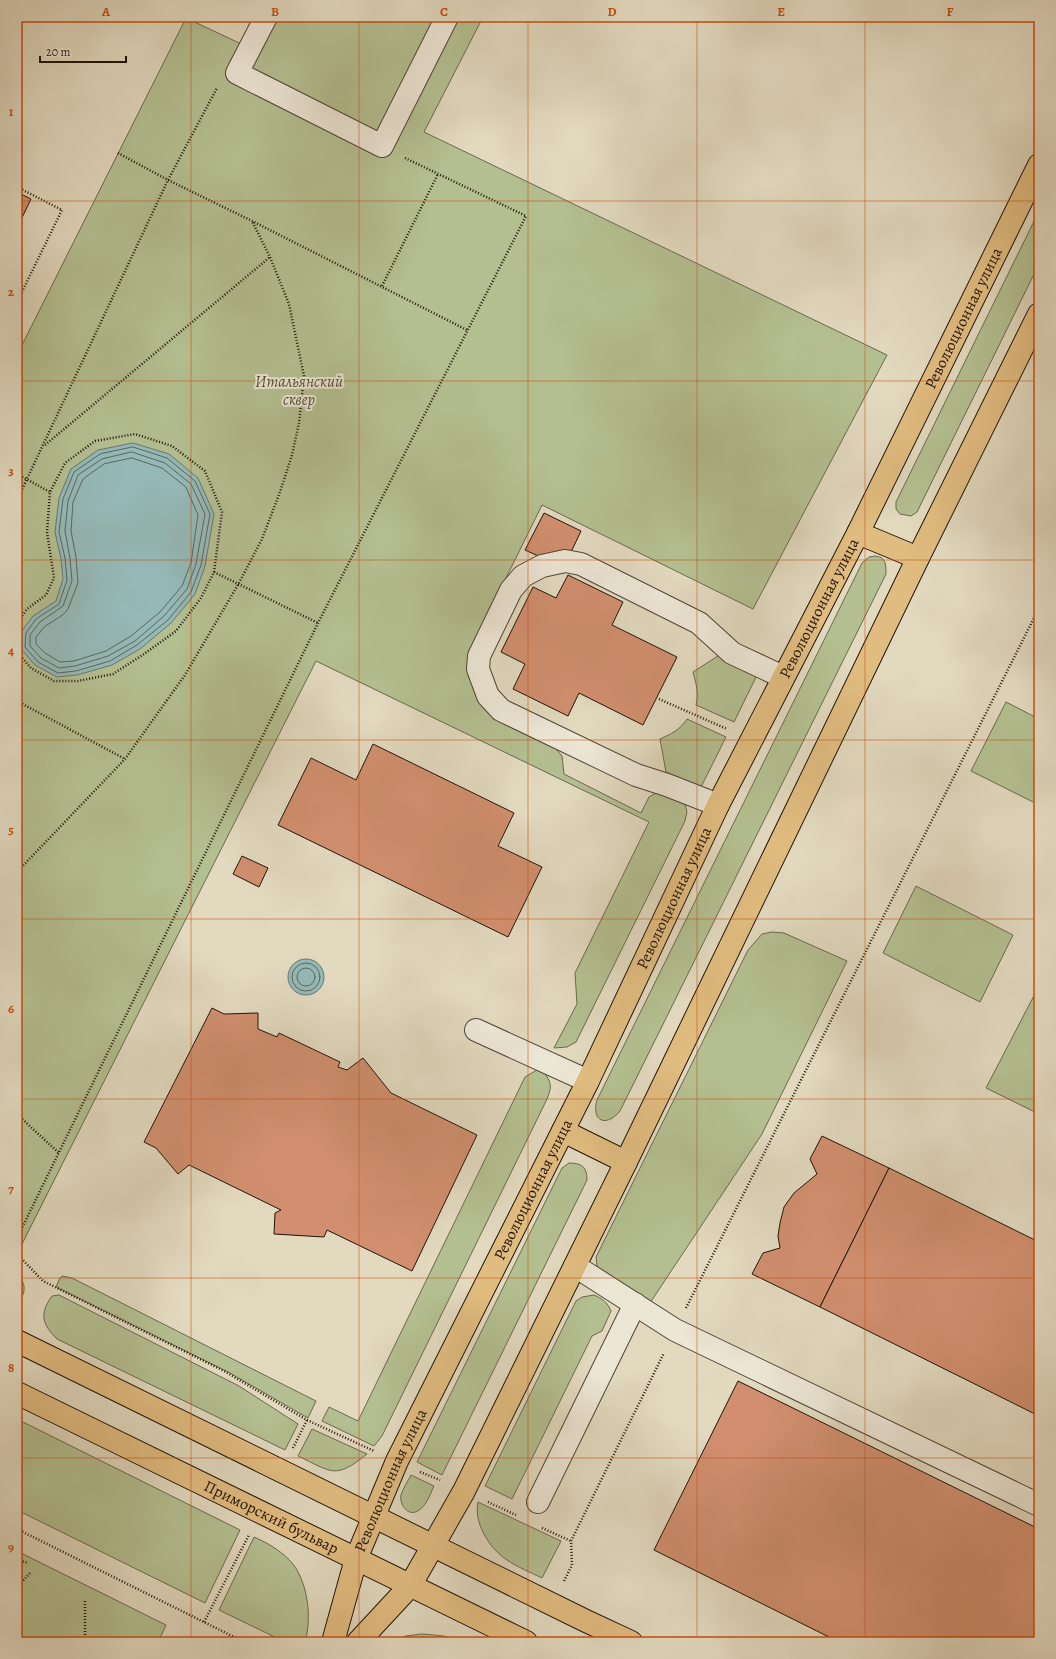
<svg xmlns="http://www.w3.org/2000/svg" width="1056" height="1659" font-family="Alegreya,serif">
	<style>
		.green { fill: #b4bf91; stroke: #6a694d }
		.water { fill: #95b9b7; stroke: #667771 }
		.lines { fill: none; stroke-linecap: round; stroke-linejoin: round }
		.shore { stroke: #5a6660; stroke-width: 1 }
		.building { fill: #d18f6f; stroke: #201309 }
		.minor-casing { stroke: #504436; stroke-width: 24 }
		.major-casing { stroke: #201309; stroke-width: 24 }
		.path { stroke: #201309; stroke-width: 2.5; stroke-dasharray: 1 2; stroke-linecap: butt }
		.minor { stroke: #ece6d5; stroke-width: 22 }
		.major { stroke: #e1bc80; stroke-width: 22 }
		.grid { fill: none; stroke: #ca4e0c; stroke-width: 1; stroke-opacity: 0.55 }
		.labels { text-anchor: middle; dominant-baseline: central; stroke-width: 4; stroke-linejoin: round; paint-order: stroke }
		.street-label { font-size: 16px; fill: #201309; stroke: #ece6d5 }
		.park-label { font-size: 16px; font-style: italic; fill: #544f39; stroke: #ece6d5 }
		.neatline { fill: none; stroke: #ca4e0c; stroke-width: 1.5 }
		.grid-label { font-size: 13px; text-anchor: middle; font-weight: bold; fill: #ca4e0c }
	</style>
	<rect width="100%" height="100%" fill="#e2d9bf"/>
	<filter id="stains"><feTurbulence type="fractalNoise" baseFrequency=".005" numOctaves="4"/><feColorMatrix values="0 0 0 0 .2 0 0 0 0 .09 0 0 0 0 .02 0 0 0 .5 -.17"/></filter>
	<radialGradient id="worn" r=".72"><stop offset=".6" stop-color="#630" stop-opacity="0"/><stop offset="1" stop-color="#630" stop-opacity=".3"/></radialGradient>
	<g class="green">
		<path d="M266,17H483L424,132L887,355L753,609L542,505L473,645L507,725L556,749L562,756L564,774L641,813L649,797L660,791L684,802L687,811L685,821L576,1042L567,1047L554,1048L577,1004L575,973L649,822L316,661L21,1246L17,1244V355L186,18L250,48Z"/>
		<path d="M1039,211V264L917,512L911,516L900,514L896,509V502Z"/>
		<path d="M875,556C886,557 886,564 886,574L620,1111C606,1128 591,1121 597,1100L862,563L869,557Z"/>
		<path d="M721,654L759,671L734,722L696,705C699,693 696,683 693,672Z"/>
		<path d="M1006,702L1039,719V805L971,771Z"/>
		<path d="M687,719L726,737L701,787L666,772L660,739C671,734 680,730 687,719Z"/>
		<path d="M916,886L1013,935L980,1002L883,953Z"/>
		<path d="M772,932L784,933L847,961L762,1134L648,1306L603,1273L597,1266L596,1257L748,950L762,934Z"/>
		<path d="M1039,986V1114L986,1088Z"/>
		<path d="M537,1070L543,1071C552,1083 552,1086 547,1099L382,1436L374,1446L322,1421L329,1407L358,1421L525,1077Z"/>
		<path d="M569,1163C582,1163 587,1167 587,1180L442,1475L417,1462L562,1168Z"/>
		<path d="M17,1273C26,1284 27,1292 17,1304Z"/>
		<path d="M62,1276L72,1278L316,1401L308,1418L228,1372L56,1287L60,1278Z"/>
		<path d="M59,1295L239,1386L298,1424L285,1450L57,1339C42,1324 39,1314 52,1296Z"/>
		<path d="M594,1295C603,1299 607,1302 611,1311L602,1331L592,1336L512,1499L485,1486L576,1301L582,1297Z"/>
		<path d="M17,1419L240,1530L205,1603L17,1510Z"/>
		<path d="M312,1429L367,1454C335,1480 332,1472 298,1456Z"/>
		<path d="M411,1475L434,1486C430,1494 427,1505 419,1510C409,1518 399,1505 401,1495C403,1488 408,1481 411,1475Z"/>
		<path d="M478,1502L561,1541L542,1578C517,1566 496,1559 483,1532C478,1522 476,1513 478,1502Z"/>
		<path d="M254,1537C268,1543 283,1552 293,1564C308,1584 312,1618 305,1642H285L219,1610Z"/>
		<path d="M17,1551L166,1625L158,1642H17Z"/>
		<path d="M421,1634C437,1635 451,1636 466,1642H386L406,1636Z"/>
	</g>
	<g class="water">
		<path d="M133,443L169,454L198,478L214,514L205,566L195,594L171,623L140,649L112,665L77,675L57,677L35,665L21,649V632L33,616L56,601L63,579L61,559L55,532L59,498L71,469L98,450Z"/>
		<circle cx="306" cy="977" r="18"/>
	</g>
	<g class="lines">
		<g class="shore">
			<path d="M133,447L167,458L195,481L210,514L201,565L191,592L168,620L137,645L110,661L76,671L58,673L38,662L25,647L26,633L36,619L59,604L67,580L65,558L59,532L63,499L74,472L100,454Z"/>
			<path d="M132,452L165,463L191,484L205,514L196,564L187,589L164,616L135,641L108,656L75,666L59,668L41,658L30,646V635L40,622L63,606L72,581L70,558L65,531L68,501L78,475L102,459Z"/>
			<path d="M132,458L162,468L186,487L198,515L191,563L182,586L160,612L131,636L106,651L74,661L60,662L45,653L36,644V637L44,627L64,614L68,609L78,583L76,557L71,531L73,502L83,479L104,464Z"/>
			<circle cx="306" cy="977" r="14"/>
			<circle cx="306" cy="977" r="9"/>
		</g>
	</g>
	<g class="building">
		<path d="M17,192L31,199L17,228Z"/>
		<path d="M544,513L581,531L572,550L545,559L525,550Z"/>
		<path d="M568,575L623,602L612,625L677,657L643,725L579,693L568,716L513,689L525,664L501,652L533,587L556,598Z"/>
		<path d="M373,744L514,813L498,846L542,867L508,937L278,825L311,758L356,780Z"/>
		<path d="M242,856L268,868L259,887L233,874Z"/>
		<path d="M212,1008L224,1014L258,1013V1029L277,1037L279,1033L340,1062L338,1067L347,1070L363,1058L391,1093L477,1135L412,1271L327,1230L324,1237L274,1234L275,1213L281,1210L189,1165L178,1174L156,1148L144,1142Z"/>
		<path d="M822,1136L889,1168L820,1307L752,1274L763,1253L780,1248L778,1236L780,1223L784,1207L794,1193L817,1174L810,1159Z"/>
		<path d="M889,1168L1039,1242V1416L820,1307Z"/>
		<path d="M738,1381L1039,1529V1642H839L654,1550Z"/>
	</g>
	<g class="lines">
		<defs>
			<g id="minor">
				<path d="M266,17L237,73L382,146L447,17"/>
				<path d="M718,805L667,785L636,775L501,710L488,696L478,669L479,656L511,590L523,576L542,566L565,561L581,564L699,623L732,653L783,677"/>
				<path d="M476,1030L588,1081"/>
				<path d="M575,1266L675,1330L1039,1505"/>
				<path d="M538,1502L635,1304"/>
			</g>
			<g id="major">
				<path d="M858,533L918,558"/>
				<path d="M563,1131L626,1162"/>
				<path d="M17,1341L586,1621L631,1642"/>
				<path id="s1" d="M17,1393L526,1642"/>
				<path id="s2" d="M333,1642L356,1559L397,1461L588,1081L718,805L858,533L1039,165"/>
				<path d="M358,1642L410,1586L464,1491L626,1162L918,558L1039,314"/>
			</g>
		</defs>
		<use href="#minor" class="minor-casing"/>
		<use href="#major" class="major-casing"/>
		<g class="path">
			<path d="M118,153L168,180L252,221L467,330"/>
			<path d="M17,187L62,210L17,302"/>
			<path d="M382,286L438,174"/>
			<path d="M45,445L270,257"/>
			<path d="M17,474L50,492"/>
			<path d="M17,500L168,180L217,88"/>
			<path d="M214,572L318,623"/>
			<path d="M17,623L27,609L46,595L54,578L47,532L50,492L65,463L95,441L135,434L172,446L205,471L222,512L214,572L201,598L176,631L144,654L113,674L78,681H54L31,668L17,652"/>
			<path d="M659,699L727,729"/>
			<path d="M17,701L125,759"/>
			<path d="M17,872L125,759L185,675L239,583L262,539L280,492L292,455L299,423L304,376L289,304L270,257L252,221"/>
			<path d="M17,1048L21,1118L17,1116"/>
			<path d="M17,1112L21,1118L59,1153"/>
			<path d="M17,1238L318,623L526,216L405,158"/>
			<path d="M17,1254L43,1281L224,1371L307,1420L374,1451"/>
			<path d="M686,1308L1039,608"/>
			<path d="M293,1448L307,1420"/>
			<path d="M420,1472L440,1480"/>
			<path d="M488,1502L516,1515"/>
			<path d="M542,1528L571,1541"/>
			<path d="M17,1529L244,1642"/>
			<path d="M17,1560L28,1563"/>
			<path d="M564,1581L572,1565L571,1541L664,1353"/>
			<path d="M17,1587L31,1572"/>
			<path d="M85,1601V1642"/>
			<path d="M204,1622L249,1535"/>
		</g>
		<use href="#minor" class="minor"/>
		<use href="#major" class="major"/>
	</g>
	<path class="grid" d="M191,17V1642M359,17V1642M528,17V1642M697,17V1642M865,17V1642M17,201H1039M17,381H1039M17,560H1039M17,740H1039M17,919H1039M17,1099H1039M17,1278H1039M17,1458H1039"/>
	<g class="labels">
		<g class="street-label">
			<text stroke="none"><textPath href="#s2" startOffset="1468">Революционная улица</textPath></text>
			<text stroke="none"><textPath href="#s2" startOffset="1144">Революционная улица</textPath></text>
			<text stroke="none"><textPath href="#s2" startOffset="820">Революционная улица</textPath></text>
			<text stroke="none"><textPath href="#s2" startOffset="496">Революционная улица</textPath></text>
			<text stroke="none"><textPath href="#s2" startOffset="172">Революционная улица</textPath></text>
			<text stroke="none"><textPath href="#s1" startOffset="283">Приморский бульвар</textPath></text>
		</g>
		<g class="park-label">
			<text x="299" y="382">Итальянский<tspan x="299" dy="18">сквер</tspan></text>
		</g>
	</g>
	<rect width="1056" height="1659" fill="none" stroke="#e2d9bf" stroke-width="44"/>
	<path d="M40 56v6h86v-6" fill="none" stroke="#201309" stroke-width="2"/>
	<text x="46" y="56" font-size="12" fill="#201309" stroke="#ece6d5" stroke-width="3" paint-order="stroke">20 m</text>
	<rect x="22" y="22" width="1012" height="1615" class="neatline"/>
	<g class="grid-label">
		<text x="106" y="16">A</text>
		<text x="275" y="16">B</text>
		<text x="444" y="16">C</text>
		<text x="612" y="16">D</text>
		<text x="781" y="16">E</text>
		<text x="950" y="16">F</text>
		<text x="11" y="116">1</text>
		<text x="11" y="296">2</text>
		<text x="11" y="475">3</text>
		<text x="11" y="655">4</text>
		<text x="11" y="834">5</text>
		<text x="11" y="1013">6</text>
		<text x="11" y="1193">7</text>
		<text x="11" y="1372">8</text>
		<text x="11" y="1552">9</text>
	</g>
	<rect width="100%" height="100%" filter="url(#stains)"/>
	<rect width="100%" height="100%" fill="url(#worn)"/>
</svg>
